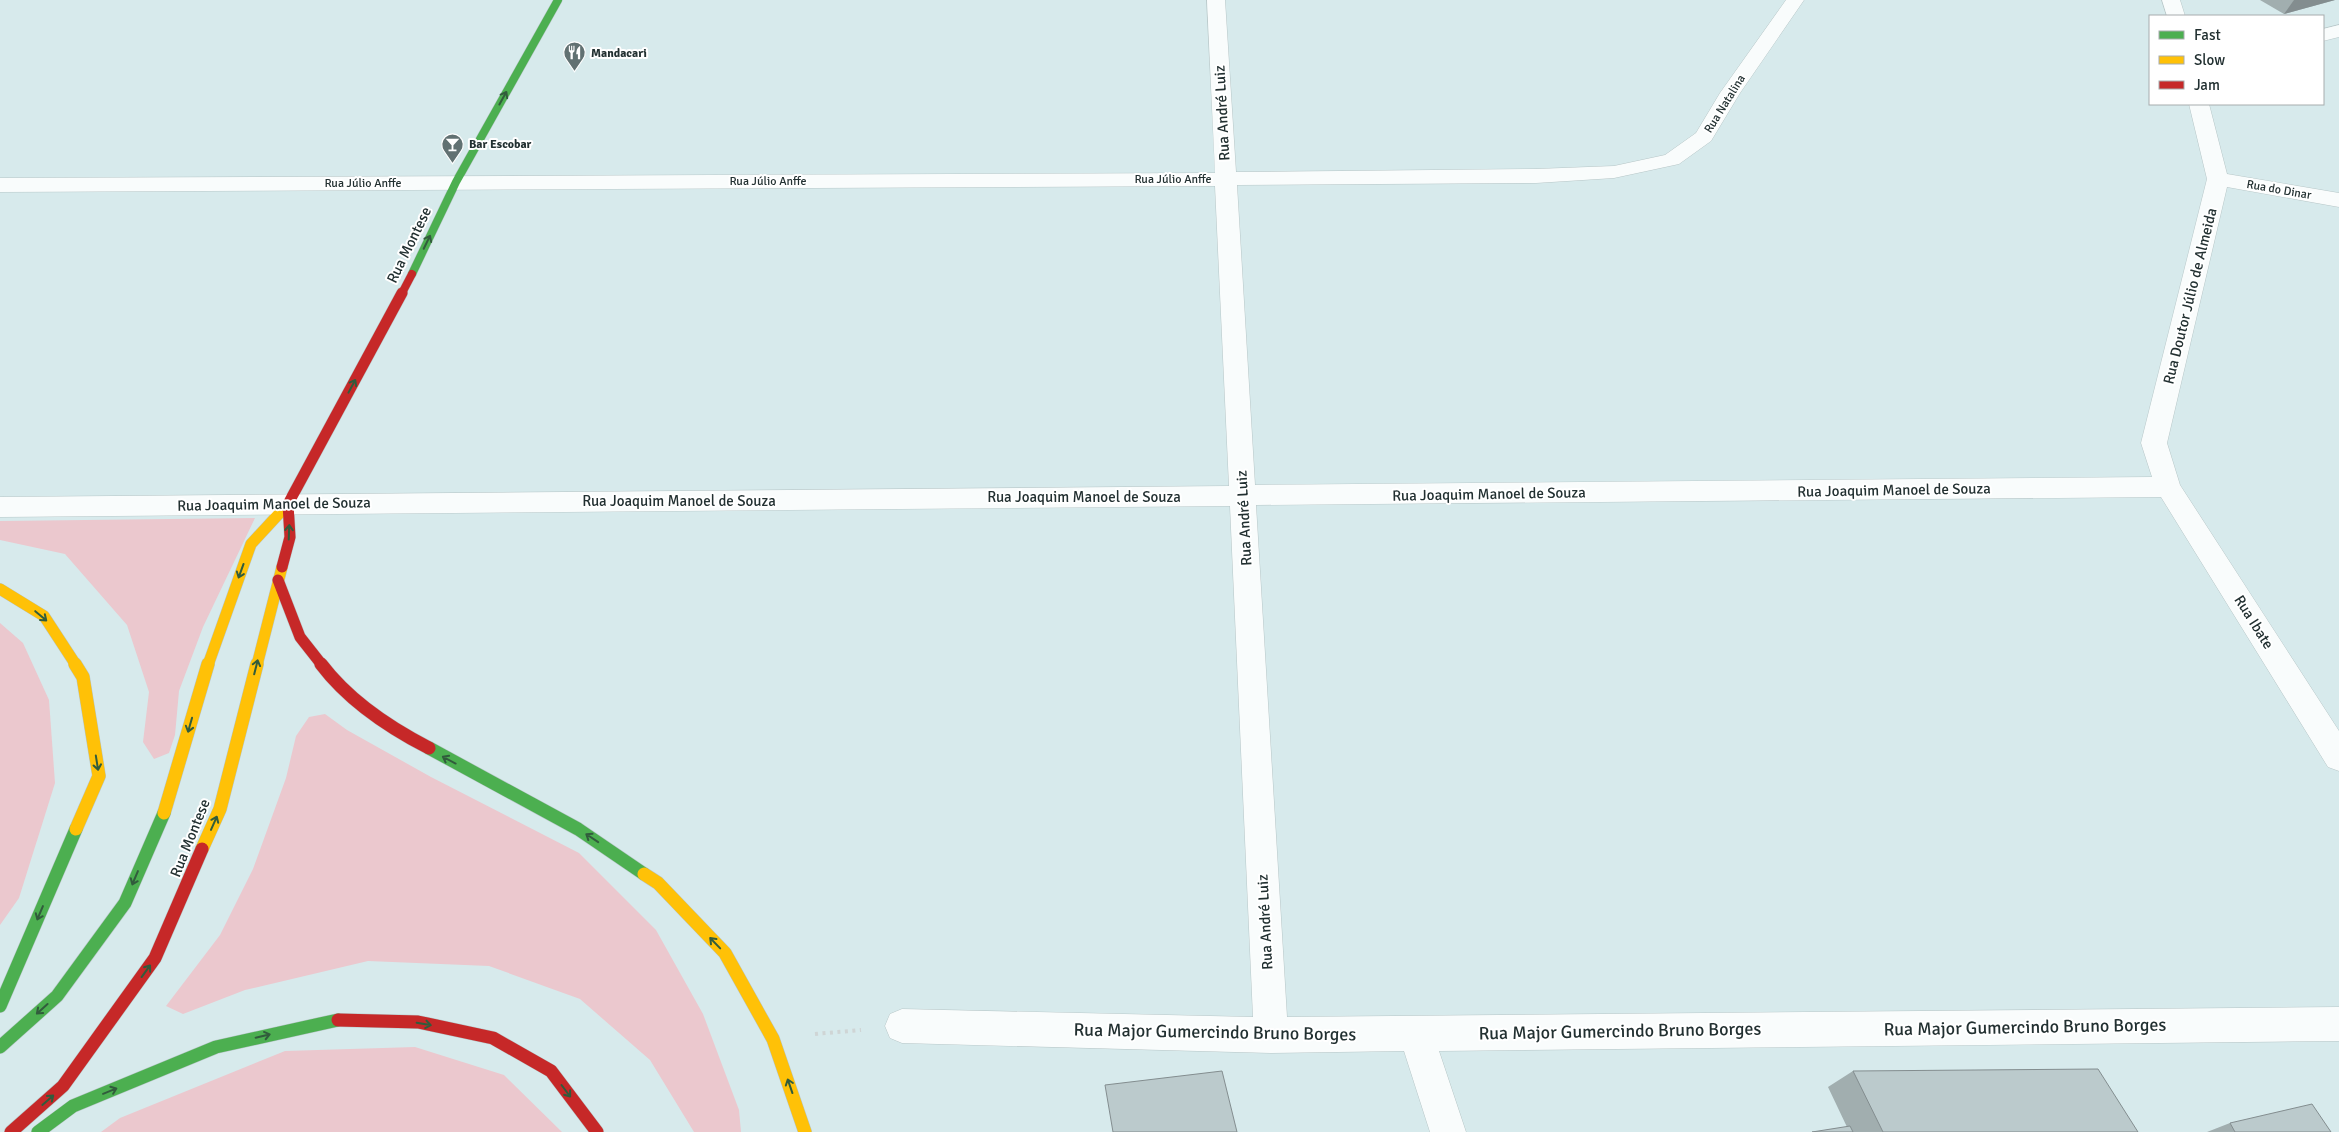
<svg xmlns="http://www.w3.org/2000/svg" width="2339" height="1132" font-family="Signika,sans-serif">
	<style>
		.green { fill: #ebc8ce }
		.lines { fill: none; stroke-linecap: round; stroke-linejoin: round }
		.street-casing { stroke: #b7c6c7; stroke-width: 1 }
		.fast-far1-casing { stroke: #b7c6c7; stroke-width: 9 }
		.fast-casing { stroke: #b7c6c7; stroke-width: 14 }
		.slow-far1-casing { stroke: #b7c6c7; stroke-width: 12 }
		.slow-casing { stroke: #b7c6c7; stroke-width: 14 }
		.jam-far2-casing { stroke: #b7c6c7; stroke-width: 9 }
		.jam-far1-casing { stroke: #b7c6c7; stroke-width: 12 }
		.jam-casing { stroke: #b7c6c7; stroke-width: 14 }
		.path { stroke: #cfd5d5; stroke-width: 4; stroke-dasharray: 3 4.5; stroke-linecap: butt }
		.street { fill: #f9fcfc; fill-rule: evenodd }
		.fast-far1 { stroke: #4caf50; stroke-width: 8 }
		.fast { stroke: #4caf50; stroke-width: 13 }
		.slow-far1 { stroke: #ffc107; stroke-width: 11 }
		.slow { stroke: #ffc107; stroke-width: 13 }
		.jam-far2 { stroke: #c62828; stroke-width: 8 }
		.jam-far1 { stroke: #c62828; stroke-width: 11 }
		.jam { stroke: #c62828; stroke-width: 13 }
		.wall { fill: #a1aeaf }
		.shaded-wall { fill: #838d8f }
		.building { fill: #bbcacc; stroke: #838d8f }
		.oneway { stroke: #315c3c }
		.labels { text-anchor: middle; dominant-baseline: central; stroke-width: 4; stroke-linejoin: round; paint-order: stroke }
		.far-poi-label { font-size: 12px; font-weight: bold; fill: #223031; stroke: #fff; text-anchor: start }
		.far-street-label { font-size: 12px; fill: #223031; stroke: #fff }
		.street-label { font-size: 15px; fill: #223031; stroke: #fff }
		.near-street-label { font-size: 18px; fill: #223031; stroke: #fff }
	</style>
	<rect width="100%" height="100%" fill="#d7eaec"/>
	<g class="green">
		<path d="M255,518L203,627L179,691L175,735L169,753L154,759L143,742L149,692L127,625L65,554L0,540V521Z"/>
		<path d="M0,623L23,643L49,700L55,783L19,898L0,925Z"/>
		<path d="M325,714L347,730L431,777L579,853L656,930L703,1014L739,1110L741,1132H694L650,1060L580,999L489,966L368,961L245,990L183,1014L166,1006L220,935L253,869L286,778L296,736L309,717Z"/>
		<path d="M415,1047L504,1075L562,1132H101L120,1118L285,1051Z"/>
	</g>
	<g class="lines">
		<defs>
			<g id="street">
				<path d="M1207,0H1225L1236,172L1536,169L1614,166L1665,155L1696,133L1720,93L1786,0H1804L1740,93L1711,141L1679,164L1614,178L1536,183L1237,185L1255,485L2152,477L2141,443L2207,179L2189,104H2209L2227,174L2339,193V207L2227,187L2167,443L2180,485L2339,731V771L2328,767L2161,497L1256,505L1287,1017L2339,1007V1041L1439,1051L1466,1132H1430L1404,1051L1271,1053L902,1043L890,1038L885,1026L890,1014L902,1009L1253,1017L1230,506L0,517V497L1229,486L1215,186L0,192V178L1215,173Z"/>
				<path d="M2162,0H2180L2185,16H2167Z"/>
				<path d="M2339,25V37L2323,41V29Z"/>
			</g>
			<path id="fast-far1" d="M412,274L456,182L558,0"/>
			<g id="fast">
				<path d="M429,748L578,829L644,874"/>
				<path d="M0,1006L76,829"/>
				<path d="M0,1047L57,996L125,903L164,813"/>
				<path d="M38,1132L73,1106L216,1047L338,1020"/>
			</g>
			<g id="slow-far1">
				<path d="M0,589L44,616L76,665"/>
				<path d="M208,665L251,544L288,504"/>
				<path d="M257,665L282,567"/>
			</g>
			<g id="slow">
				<path d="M75,664L83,677L99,776L76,829"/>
				<path d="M164,813L208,664"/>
				<path d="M202,849L220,809L257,664"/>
				<path d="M644,874L658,883L725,953L773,1039L805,1132"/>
			</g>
			<path id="jam-far2" d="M401,295L412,274"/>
			<g id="jam-far1">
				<path d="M282,567L290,537L288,504L402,293"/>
				<path d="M278,580L300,637L322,665"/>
			</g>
			<g id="jam">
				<path d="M321,664C349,701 388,727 429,748"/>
				<path d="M338,1020L418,1022L493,1038L551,1071L597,1132"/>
				<path d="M11,1132L63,1086L155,958L202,849"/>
			</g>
		</defs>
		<use href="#street" class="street-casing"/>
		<use href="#fast-far1" class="fast-far1-casing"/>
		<use href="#fast" class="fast-casing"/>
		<use href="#slow-far1" class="slow-far1-casing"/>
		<use href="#slow" class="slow-casing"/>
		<use href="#jam-far2" class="jam-far2-casing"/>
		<use href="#jam-far1" class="jam-far1-casing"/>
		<use href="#jam" class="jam-casing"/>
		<path class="path" d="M815,1034L861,1030"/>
		<use href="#street" class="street"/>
		<use href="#fast-far1" class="fast-far1"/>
		<use href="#fast" class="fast"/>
		<use href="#slow-far1" class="slow-far1"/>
		<use href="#slow" class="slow"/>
		<use href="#jam-far2" class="jam-far2"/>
		<use href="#jam-far1" class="jam-far1"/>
		<use href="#jam" class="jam"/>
	</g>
	<g class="wall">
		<path d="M2260,0H2335L2284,14Z"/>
		<path d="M1853,1071L2138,1132H1812L1847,1127L1828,1087Z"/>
		<path d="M2230,1123L2331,1132H2207Z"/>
	</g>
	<path class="shaded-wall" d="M2294,0H2335L2284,14Z"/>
	<g class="building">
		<path d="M2098,1069L2138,1132H1883L1853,1071Z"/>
		<path d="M1222,1071L1237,1132H1113L1105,1085Z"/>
		<path d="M2312,1104L2331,1132H2235L2230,1123Z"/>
		<path d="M1850,1126L1853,1132H1812Z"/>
	</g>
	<defs><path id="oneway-shaft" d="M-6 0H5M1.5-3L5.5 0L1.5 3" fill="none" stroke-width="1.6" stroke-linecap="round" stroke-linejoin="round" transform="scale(1.25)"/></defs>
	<g class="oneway">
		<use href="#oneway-shaft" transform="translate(503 98) rotate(-61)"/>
		<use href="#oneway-shaft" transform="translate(427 242) rotate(-64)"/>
		<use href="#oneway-shaft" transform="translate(352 386) rotate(-62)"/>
		<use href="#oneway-shaft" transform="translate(289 532) rotate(-88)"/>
		<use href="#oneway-shaft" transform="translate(241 571) rotate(110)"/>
		<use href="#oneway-shaft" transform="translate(41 616) rotate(40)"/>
		<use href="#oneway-shaft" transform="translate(256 667) rotate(-76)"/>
		<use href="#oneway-shaft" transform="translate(190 725) rotate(106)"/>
		<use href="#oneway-shaft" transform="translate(449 760) rotate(-152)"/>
		<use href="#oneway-shaft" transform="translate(97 763) rotate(81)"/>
		<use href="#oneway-shaft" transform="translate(214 823) rotate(-66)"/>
		<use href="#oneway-shaft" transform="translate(592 838) rotate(-146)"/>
		<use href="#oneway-shaft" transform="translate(135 878) rotate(113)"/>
		<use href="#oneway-shaft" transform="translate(40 913) rotate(113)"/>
		<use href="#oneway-shaft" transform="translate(715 943) rotate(-134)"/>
		<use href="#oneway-shaft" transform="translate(146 971) rotate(-54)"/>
		<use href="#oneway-shaft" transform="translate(42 1009) rotate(138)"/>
		<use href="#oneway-shaft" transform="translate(424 1024) rotate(10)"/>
		<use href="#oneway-shaft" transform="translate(263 1036) rotate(-13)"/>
		<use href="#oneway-shaft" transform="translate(790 1086) rotate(-109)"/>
		<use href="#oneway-shaft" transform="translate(110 1091) rotate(-22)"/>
		<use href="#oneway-shaft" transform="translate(566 1091) rotate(53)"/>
		<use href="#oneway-shaft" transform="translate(48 1100) rotate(-41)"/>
	</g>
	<defs>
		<symbol id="restaurant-pin" viewBox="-11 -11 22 30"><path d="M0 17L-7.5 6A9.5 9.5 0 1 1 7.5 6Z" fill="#617172" stroke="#fff"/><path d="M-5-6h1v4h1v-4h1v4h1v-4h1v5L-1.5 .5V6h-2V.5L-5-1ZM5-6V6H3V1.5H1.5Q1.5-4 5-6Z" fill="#fff"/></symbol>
		<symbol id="bar-pin" viewBox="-11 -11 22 30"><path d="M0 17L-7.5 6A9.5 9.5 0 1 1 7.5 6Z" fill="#617172" stroke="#fff"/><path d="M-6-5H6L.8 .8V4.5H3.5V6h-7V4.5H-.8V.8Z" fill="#fff"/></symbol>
	</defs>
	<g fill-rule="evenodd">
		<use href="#restaurant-pin" x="562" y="40" width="25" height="34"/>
		<use href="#bar-pin" x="440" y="132" width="25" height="34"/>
	</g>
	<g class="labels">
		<g class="far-poi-label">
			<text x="591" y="53">Mandacari</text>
			<text x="469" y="144">Bar Escobar</text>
		</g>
		<g class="far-street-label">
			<text transform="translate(1725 104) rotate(-58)">Rua Natalina</text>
			<text x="1173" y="179">Rua Júlio Anffe</text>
			<text x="768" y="181">Rua Júlio Anffe</text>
			<text x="363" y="183">Rua Júlio Anffe</text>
			<text transform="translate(2279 190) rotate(10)">Rua do Dinar</text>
		</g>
		<g class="street-label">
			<text transform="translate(1222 113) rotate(-93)">Rua André Luiz</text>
			<text transform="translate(409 245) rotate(-64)">Rua Montese</text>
			<text transform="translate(2190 296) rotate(-76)">Rua Doutor Júlio de Almeida</text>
			<text transform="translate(1894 490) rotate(-1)">Rua Joaquim Manoel de Souza</text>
			<text transform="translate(1489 494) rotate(-1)">Rua Joaquim Manoel de Souza</text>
			<text x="1084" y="497">Rua Joaquim Manoel de Souza</text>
			<text x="679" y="501">Rua Joaquim Manoel de Souza</text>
			<text transform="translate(274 504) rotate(-1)">Rua Joaquim Manoel de Souza</text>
			<text transform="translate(1244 518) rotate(-93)">Rua André Luiz</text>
			<text transform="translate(2254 622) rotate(58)">Rua Ibate</text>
			<text transform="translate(190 838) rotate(-68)">Rua Montese</text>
			<text transform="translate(1265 922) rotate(-93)">Rua André Luiz</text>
		</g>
		<g class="near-street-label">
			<text transform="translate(2025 1027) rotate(-1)">Rua Major Gumercindo Bruno Borges</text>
			<text transform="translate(1620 1031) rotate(-1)">Rua Major Gumercindo Bruno Borges</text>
			<text transform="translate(1215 1032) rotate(1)">Rua Major Gumercindo Bruno Borges</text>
		</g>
	</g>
	<rect x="2149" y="15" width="175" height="90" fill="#ffffff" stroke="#a7acad"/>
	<rect x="2159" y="31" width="25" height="8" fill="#4caf50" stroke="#a7acad"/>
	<text x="2194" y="40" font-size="15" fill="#223031">Fast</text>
	<rect x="2159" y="56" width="25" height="8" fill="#ffc107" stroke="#a7acad"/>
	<text x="2194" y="65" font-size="15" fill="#223031">Slow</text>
	<rect x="2159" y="81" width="25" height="8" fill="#c62828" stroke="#a7acad"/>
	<text x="2194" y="90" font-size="15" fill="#223031">Jam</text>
</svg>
